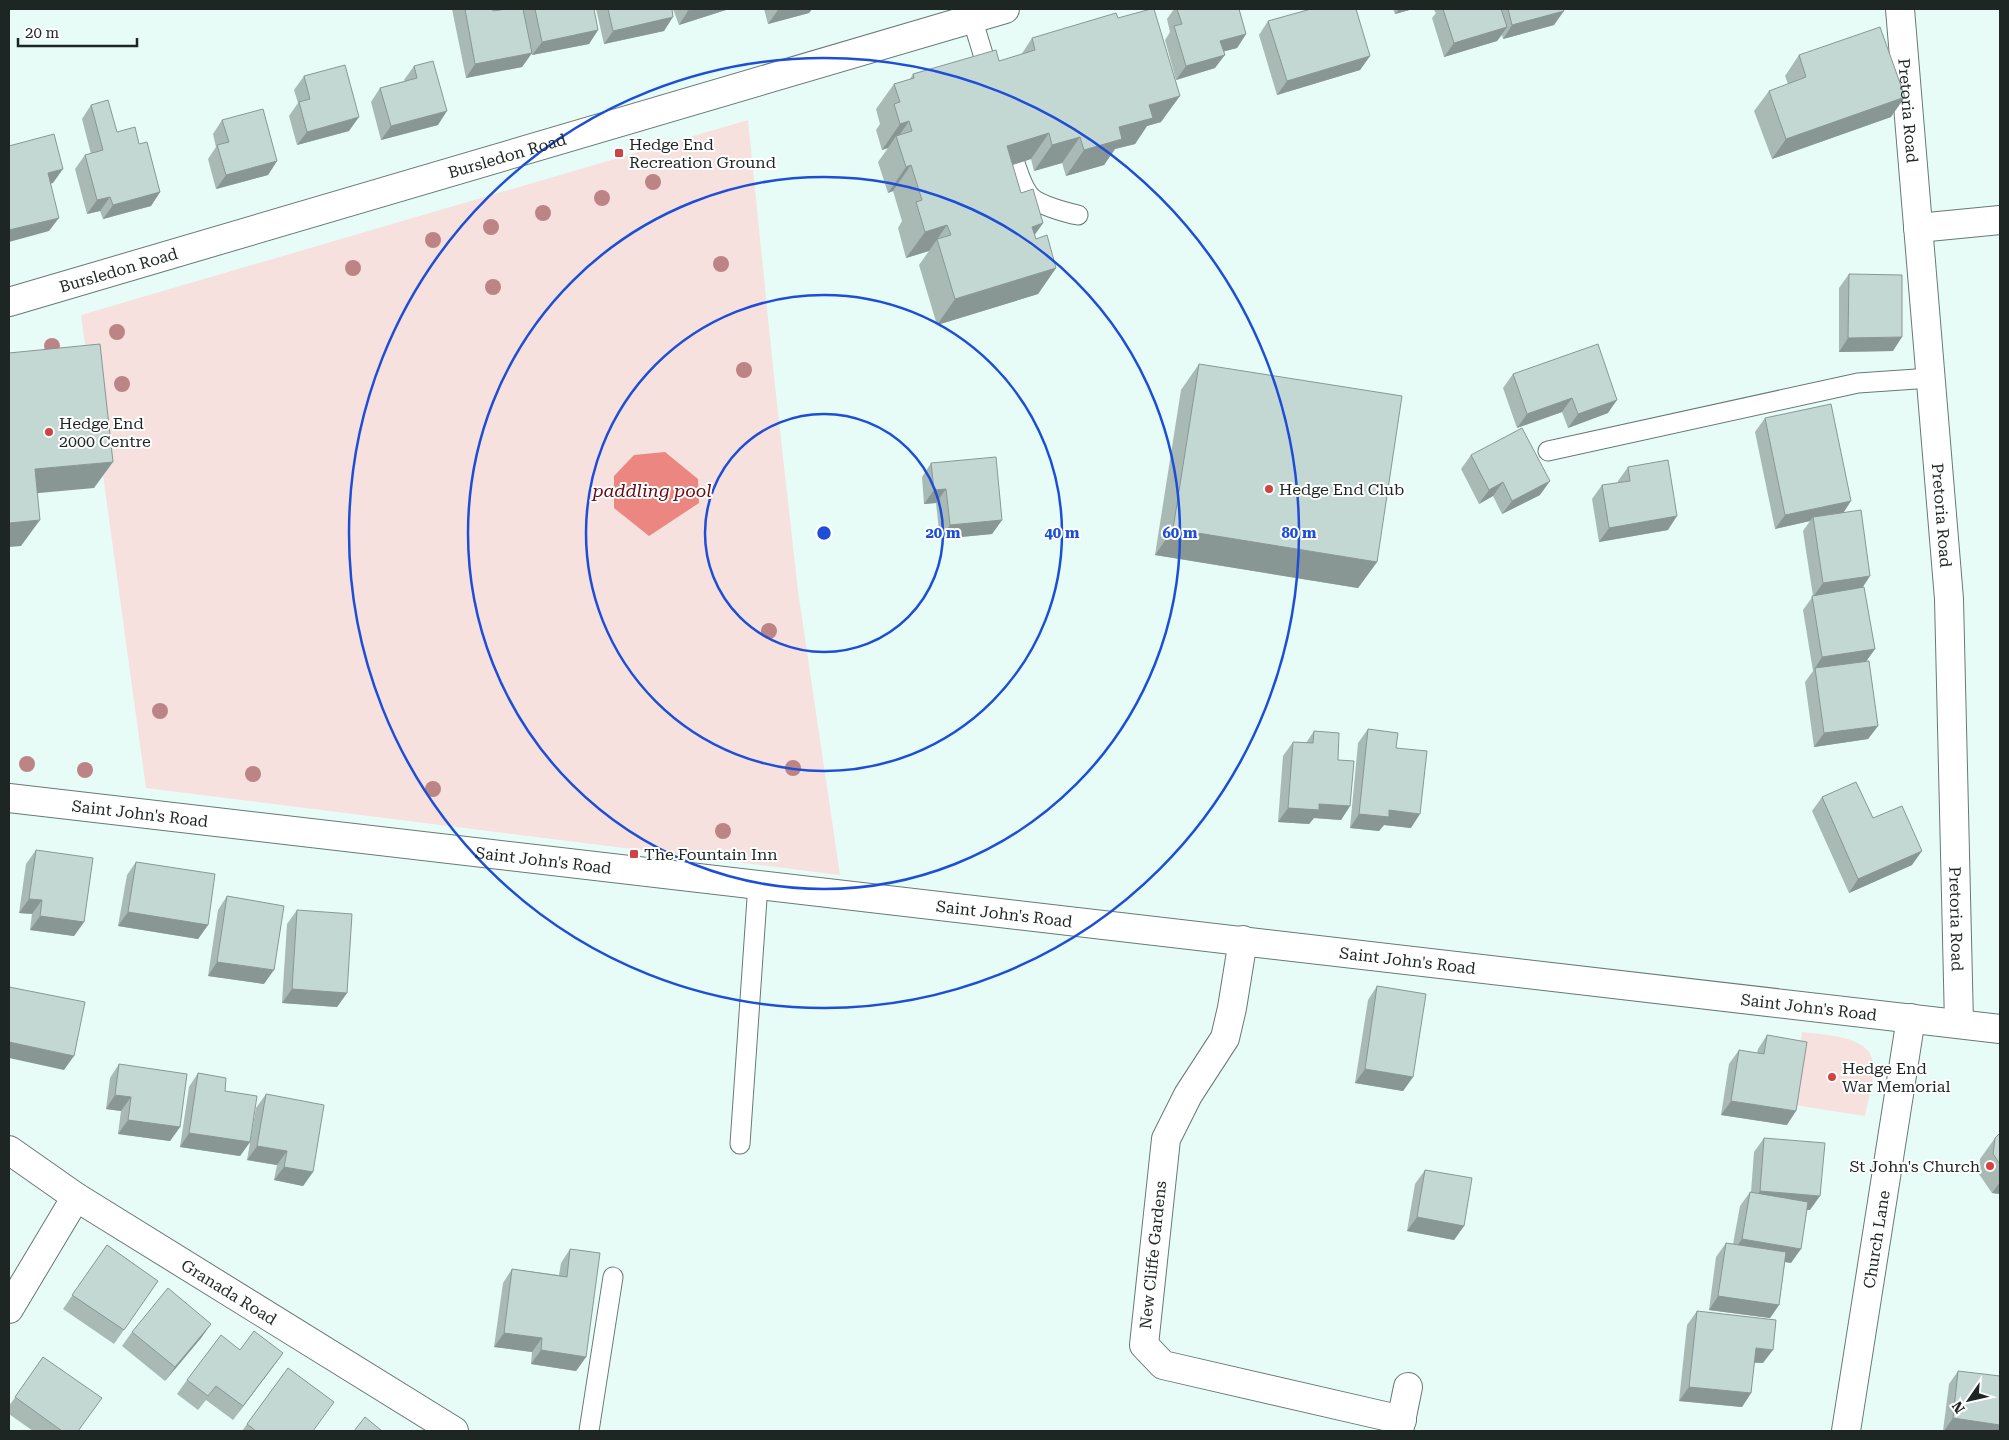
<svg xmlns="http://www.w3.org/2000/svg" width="2009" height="1440" font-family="'Roboto Serif',serif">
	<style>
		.green { fill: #f6e1df }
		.water { fill: #eb8681 }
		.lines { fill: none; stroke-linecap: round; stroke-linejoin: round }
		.lane-casing { stroke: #677975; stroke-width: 21 }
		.street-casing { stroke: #677975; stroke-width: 30 }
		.secondary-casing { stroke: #677975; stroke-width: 30 }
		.lane { stroke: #fff; stroke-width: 19 }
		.street { stroke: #fff; stroke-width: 28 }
		.secondary { stroke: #fff; stroke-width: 28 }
		.tree { fill: #bd8486 }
		.wall { fill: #a9bab5 }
		.shaded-wall { fill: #899794 }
		.building { fill: #c4d8d3; stroke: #899794 }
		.ring { fill: none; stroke: #1d4ed8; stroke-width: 2.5 }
		.poi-dot { fill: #d14245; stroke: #fff; stroke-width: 2 }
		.labels { text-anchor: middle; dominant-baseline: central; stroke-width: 4; stroke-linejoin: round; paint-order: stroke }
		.street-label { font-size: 16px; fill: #1e2624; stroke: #fff }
		.poi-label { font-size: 16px; fill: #1e2624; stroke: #fff; text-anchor: start }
		.water-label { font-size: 18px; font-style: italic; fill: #670a13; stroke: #fff }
		.centre { fill: #1d4ed8; stroke: #fff; stroke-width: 2.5 }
		.ring-label { font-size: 15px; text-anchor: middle; font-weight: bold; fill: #1d4ed8; stroke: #fff; stroke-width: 4; stroke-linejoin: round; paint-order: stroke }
	</style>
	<rect width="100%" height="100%" fill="#e7fcf7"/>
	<g class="green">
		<path d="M748,120L774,377L798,591L840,875L146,788L81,315Z"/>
		<path d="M1802,1032C1823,1035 1869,1035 1873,1062C1875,1077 1868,1101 1865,1116L1794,1105Z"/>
	</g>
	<path class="water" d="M665,452L698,479L699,503L649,536L614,508V476L634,455Z"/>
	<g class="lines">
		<defs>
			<g id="lane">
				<path d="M972,18L990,77"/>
				<path d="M1008,139C1012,154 1021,187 1031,197C1039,205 1067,213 1078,215"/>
				<path d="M1548,451L1858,383L1931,378"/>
				<path d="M740,1144L758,884"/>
				<path d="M589,1431L613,1277"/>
			</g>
			<g id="street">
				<path id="s1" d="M1900,9L1949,599L1959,1023"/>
				<path d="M1918,228L2000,220"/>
				<path d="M1243,940L1232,1008L1225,1038L1188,1095L1166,1139L1144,1345L1163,1365L1402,1420"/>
				<path id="s2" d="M9,1150L76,1197L454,1431"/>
				<path d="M9,1309L76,1197"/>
				<path d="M1399,1431L1408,1387"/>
				<path id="s3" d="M1846,1431L1911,1018"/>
			</g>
			<g id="secondary">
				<path id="s4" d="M9,302L1005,9"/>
				<path id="s5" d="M9,798L2000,1029"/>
			</g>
		</defs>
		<use href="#lane" class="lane-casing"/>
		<use href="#street" class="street-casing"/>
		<use href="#secondary" class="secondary-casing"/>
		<use href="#lane" class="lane"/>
		<use href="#street" class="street"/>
		<use href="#secondary" class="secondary"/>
	</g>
	<g class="tree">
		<circle cx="653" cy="182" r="8"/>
		<circle cx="602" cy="198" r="8"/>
		<circle cx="543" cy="213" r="8"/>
		<circle cx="491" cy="227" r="8"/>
		<circle cx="433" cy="240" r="8"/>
		<circle cx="721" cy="264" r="8"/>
		<circle cx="353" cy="268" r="8"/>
		<circle cx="493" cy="287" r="8"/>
		<circle cx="117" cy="332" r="8"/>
		<circle cx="52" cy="346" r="8"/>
		<circle cx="744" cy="370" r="8"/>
		<circle cx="122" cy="384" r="8"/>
		<circle cx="769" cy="631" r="8"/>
		<circle cx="160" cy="711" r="8"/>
		<circle cx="27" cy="764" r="8"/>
		<circle cx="793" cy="768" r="8"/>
		<circle cx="85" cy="770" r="8"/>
		<circle cx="253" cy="774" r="8"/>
		<circle cx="433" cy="789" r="8"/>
		<circle cx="723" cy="831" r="8"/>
	</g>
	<g class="wall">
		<path d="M452,9H492L493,11L506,9H594L598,30L589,44L532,55V53L522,67L466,78Z"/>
		<path d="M596,9H672L664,31L604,44Z"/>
		<path d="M673,9H729L679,25Z"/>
		<path d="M764,9H812L809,13L768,24Z"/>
		<path d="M1174,9H1239L1246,34L1237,48L1224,51L1215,68L1176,80L1165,40L1170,32L1167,19Z"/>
		<path d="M1393,9H1413L1395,14Z"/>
		<path d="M1435,9H1563L1554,25L1503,39L1502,35L1497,41L1444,57L1432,18L1436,13L1434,10Z"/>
		<path d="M1268,21L1370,56L1360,70L1277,95L1259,35Z"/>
		<path d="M1032,38L1161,122L1147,126L1135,144L1115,149L1104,165L1066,176L1062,163L1034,171L1031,159L1013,165L1021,193L1043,223L1034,235L1036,239L1056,268L1038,294L937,325L919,265L929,251L906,258L898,228L902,221L893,191L888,193L878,162L888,148L882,150L876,130L880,124L876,109L894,84L910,79L913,74L999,61L1021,55Z"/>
		<path d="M1799,55L1891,117L1772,159L1754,111L1769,91L1788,84L1785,76Z"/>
		<path d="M414,66L438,125L381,140L371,102L380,88L405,81L404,80Z"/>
		<path d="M304,76L349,131L297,145L289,116L298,103L294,90Z"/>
		<path d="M91,105L117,132L139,144L160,192L151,206L103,219L100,211L87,214L75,169L85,155L91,154L82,119Z"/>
		<path d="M222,120L277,161L268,175L216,189L208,159L216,147L213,134Z"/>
		<path d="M1849,274L1893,351L1839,352V288Z"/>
		<path d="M1199,364L1377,562L1358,588L1155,555L1181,390Z"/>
		<path d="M1513,374L1608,413L1568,428L1562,412L1517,428L1503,388Z"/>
		<path d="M1765,418L1843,512L1862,588L1875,649L1866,661L1878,726L1868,739L1814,747L1805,682L1813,671L1803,610L1813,596L1803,531L1810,521L1775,529L1755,432Z"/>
		<path d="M1471,455L1540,495L1502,514L1493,496L1479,504L1461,469Z"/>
		<path d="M931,463L1002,520L992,534L940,539L936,503L924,504L922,477Z"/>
		<path d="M1628,467L1668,530L1599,542L1592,499L1602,485L1618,483V481Z"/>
		<path d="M1368,729L1396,748L1411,828L1384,825L1379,831L1350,828L1358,743Z"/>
		<path d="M1314,731L1338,760L1350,806L1341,820L1314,818L1309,824L1278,822L1283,756L1293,742L1306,743Z"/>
		<path d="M1822,797L1873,818L1912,865L1849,893L1812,811Z"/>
		<path d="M36,850L84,922L74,936L30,930L32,914L19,913L26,864Z"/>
		<path d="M136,862L208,925L198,939L118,926L127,875Z"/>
		<path d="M227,896L264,984L208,976L218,910Z"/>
		<path d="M297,910L347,993L337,1007L282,1003L287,924Z"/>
		<path d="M1377,986L1413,1077L1403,1091L1355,1083L1368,1000Z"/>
		<path d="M1767,1035L1787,1125L1721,1115L1729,1064L1739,1050L1757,1053L1758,1049Z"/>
		<path d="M119,1064L180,1127L170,1141L118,1134L121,1111L106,1109L110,1078Z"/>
		<path d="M198,1073L225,1091L250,1142L240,1156L180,1147L189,1087Z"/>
		<path d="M266,1094L313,1172L303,1186L274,1180L277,1165L247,1160L256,1108Z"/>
		<path d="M2000,1133V1194L1992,1193L1979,1174L1980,1159L1995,1138Z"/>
		<path d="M1764,1138L1810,1210H1807L1791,1263L1785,1262L1779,1305L1770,1318L1709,1310L1716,1257L1726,1243L1733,1244L1740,1206L1750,1192H1751L1754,1152Z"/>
		<path d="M1425,1170L1464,1226L1454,1240L1407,1231L1415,1184Z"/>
		<path d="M107,1245L158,1281L114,1344L63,1309Z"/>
		<path d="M570,1249L586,1357L576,1371L531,1364L532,1352L494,1347L503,1283L512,1269L559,1275L561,1263Z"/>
		<path d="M1697,1311L1763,1363H1754L1751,1393L1742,1407L1679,1401L1687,1325Z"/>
		<path d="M211,1324L201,1338L165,1381L122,1346L132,1332Z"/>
		<path d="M283,1353L233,1420L206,1400L198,1410L177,1394L187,1380Z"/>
		<path d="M43,1357L78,1431H33L9,1414V1406Z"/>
		<path d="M288,1368L314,1431H242Z"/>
		<path d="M1958,1371L2000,1431H1943L1949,1384Z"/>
	</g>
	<g class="shaded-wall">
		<path d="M696,9H729L679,25L688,11Z"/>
		<path d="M782,9H812L809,13L768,24L778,10Z"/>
		<path d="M1399,9H1413L1395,14Z"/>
		<path d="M1564,11L1554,25L1503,39L1512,25Z"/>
		<path d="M673,17L664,31L604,44L613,31Z"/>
		<path d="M1507,27L1497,41L1444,57L1454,43Z"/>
		<path d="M598,30L589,44L532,55L542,42Z"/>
		<path d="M1246,34L1237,48L1211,55L1220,41Z"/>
		<path d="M532,53L522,67L466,78L475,64Z"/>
		<path d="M1225,55L1215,68L1176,80L1186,66Z"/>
		<path d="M1370,56L1360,70L1277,95L1287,81Z"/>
		<path d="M1180,96L1161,122L1147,126L1135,144L1115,149L1104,165L1066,176L1084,150L1119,127L1149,105Z"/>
		<path d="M1905,97L1891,117L1772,159L1786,139Z"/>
		<path d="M447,111L438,125L381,140L391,126Z"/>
		<path d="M359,117L349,131L297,145L307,132Z"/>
		<path d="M909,121L897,139L896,136L888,148L882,150L900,124Z"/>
		<path d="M1049,133L1031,159L989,172L1007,146Z"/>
		<path d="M1080,137L1062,163L1034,171L1052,145Z"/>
		<path d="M277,161L268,175L216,189L226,175Z"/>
		<path d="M911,165L893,191L888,193L906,167Z"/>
		<path d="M63,169L53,183L38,187L48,173Z"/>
		<path d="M160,192L151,206L103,219L113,205Z"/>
		<path d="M110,197L100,211L87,214L97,200Z"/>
		<path d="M59,218L49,231L9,242V230Z"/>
		<path d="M1043,223L1025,249L1032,227Z"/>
		<path d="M947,225L929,251L906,258L925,232Z"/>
		<path d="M1056,268L1038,294L937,325L955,299Z"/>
		<path d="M1902,337L1893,351L1839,352L1848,338Z"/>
		<path d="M1572,398L1562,412L1517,428L1527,414Z"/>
		<path d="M1617,400L1608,413L1568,428L1578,414Z"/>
		<path d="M113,462L94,488L17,495L35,469Z"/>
		<path d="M1550,481L1540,495L1502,514L1512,501Z"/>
		<path d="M1503,482L1493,496L1479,504L1489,490Z"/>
		<path d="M946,489L936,503L924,504L934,490Z"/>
		<path d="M1851,501L1842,515L1813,517L1810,521L1775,529L1785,515Z"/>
		<path d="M1677,516L1668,530L1599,542L1609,528Z"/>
		<path d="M40,520L21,546L9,547V523Z"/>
		<path d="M1002,520L992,534L940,539L950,525Z"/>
		<path d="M1173,529L1377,562L1358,588L1155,555Z"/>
		<path d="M1870,576L1861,590L1813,597L1823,583Z"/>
		<path d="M1875,649L1865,663L1815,668L1813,671L1822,657Z"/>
		<path d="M1878,726L1868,739L1814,747L1824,733Z"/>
		<path d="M1319,804L1350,806L1341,820L1314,818L1309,824L1278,822L1288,808Z"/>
		<path d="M1389,810L1420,814L1411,828L1384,825L1379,831L1350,828L1359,814Z"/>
		<path d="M1922,851L1912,865L1849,893L1858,879Z"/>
		<path d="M29,899L42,900L32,914L19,913Z"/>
		<path d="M128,912L208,925L198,939L118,926Z"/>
		<path d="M40,916L84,922L74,936L30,930Z"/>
		<path d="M217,962L274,970L264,984L208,976Z"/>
		<path d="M292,989L347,993L337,1007L282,1003Z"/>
		<path d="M9,1042L74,1056L64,1070L9,1058Z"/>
		<path d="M1365,1069L1413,1077L1403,1091L1355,1083Z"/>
		<path d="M115,1095L131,1097L121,1111L106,1109Z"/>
		<path d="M1731,1101L1796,1111L1787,1125L1721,1115Z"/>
		<path d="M128,1120L180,1127L170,1141L118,1134Z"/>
		<path d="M189,1133L250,1142L240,1156L180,1147Z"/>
		<path d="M257,1146L287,1151L277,1165L247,1160Z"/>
		<path d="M284,1167L313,1172L303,1186L274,1180Z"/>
		<path d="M2000,1182V1194L1992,1193Z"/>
		<path d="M1760,1191L1820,1196L1810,1210L1750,1205Z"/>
		<path d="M1417,1217L1464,1226L1454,1240L1407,1231Z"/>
		<path d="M1742,1239L1801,1249L1791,1263L1732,1253Z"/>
		<path d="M1718,1296L1779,1305L1770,1318L1709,1310Z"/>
		<path d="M211,1324L201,1338L165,1381L175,1367Z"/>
		<path d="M504,1333L542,1338L532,1352L494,1347Z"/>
		<path d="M1756,1348L1773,1350L1763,1363L1746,1362Z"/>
		<path d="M541,1350L586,1357L576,1371L531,1364Z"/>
		<path d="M283,1353L273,1367L233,1420L243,1406Z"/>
		<path d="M1689,1387L1751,1393L1742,1407L1679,1401Z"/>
		<path d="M1953,1418L2000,1425V1431H1944Z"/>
	</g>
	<g class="building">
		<path d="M465,9H492L493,11L506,9H523L532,53L475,64Z"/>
		<path d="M535,9H594L598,30L542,42Z"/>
		<path d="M608,9H672L673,17L613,31Z"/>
		<path d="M688,9H696L688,11Z"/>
		<path d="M1151,9H1154L1180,96L1149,105L1153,118L1119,127L1122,139L1084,150L1080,137L1052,145L1049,133L1007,146L1021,193L1033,189L1043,223L1032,227L1036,239L1047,235L1056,268L955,299L937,239L951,235L947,225L925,232L916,202L922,200L911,165L906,167L896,136L912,131L909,121L900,124L894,104L900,102L894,84L914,78L913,74L996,50L999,61L1035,50L1032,38L1116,13L1118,18Z"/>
		<path d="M1177,9H1239L1246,34L1220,41L1225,55L1186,66L1174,26L1182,24Z"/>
		<path d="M1311,9H1356L1370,56L1287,81L1268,21Z"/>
		<path d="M1443,9H1501L1507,27L1454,43Z"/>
		<path d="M1508,9H1563L1564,11L1512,25Z"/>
		<path d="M1880,27L1905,97L1786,139L1769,91L1806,77L1799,55Z"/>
		<path d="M433,61L447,111L391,126L380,88L417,78L414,66Z"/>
		<path d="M345,65L359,117L307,132L299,102L310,99L304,76Z"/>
		<path d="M108,100L117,132L135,127L139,144L147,142L160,192L113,205L110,197L97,200L85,155L103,150L91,105Z"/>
		<path d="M263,109L277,161L226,175L217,145L229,142L222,120Z"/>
		<path d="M54,134L63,169L48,173L59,218L9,230V146Z"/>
		<path d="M1849,274L1902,275V337L1848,338Z"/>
		<path d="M100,344L113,462L35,469L40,520L9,523V353Z"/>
		<path d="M1598,344L1617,400L1578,414L1572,398L1527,414L1513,374Z"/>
		<path d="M1199,364L1402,396L1377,562L1173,529Z"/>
		<path d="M1831,404L1851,501L1785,515L1765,418Z"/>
		<path d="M1522,428L1550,481L1512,501L1503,482L1489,490L1471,455Z"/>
		<path d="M996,457L1002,520L950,525L946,489L934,490L931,463Z"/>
		<path d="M1668,460L1677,516L1609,528L1602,485L1630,481L1628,467Z"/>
		<path d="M1861,510L1870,576L1823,583L1813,517Z"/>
		<path d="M1864,587L1875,649L1822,657L1812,596Z"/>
		<path d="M1869,661L1878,726L1824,733L1815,668Z"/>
		<path d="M1368,729L1398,733L1396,748L1427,751L1420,814L1389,810V817L1359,814Z"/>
		<path d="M1314,731L1339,733L1338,760L1354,761L1350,806L1319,804V810L1288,808L1293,742L1313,743Z"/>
		<path d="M1856,782L1873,818L1902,806L1922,851L1858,879L1822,797Z"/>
		<path d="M36,850L93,858L84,922L40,916L42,900L29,899Z"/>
		<path d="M136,862L215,874L208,925L128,912Z"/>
		<path d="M227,896L284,906L274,970L217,962Z"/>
		<path d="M297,910L352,914L347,993L292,989Z"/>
		<path d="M1377,986L1426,994L1413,1077L1365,1069Z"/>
		<path d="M9,987L85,1002L74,1056L9,1042Z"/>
		<path d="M1767,1035L1807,1042L1796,1111L1731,1101L1739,1050L1764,1054Z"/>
		<path d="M119,1064L187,1074L180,1127L128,1120L131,1097L115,1095Z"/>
		<path d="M198,1073L226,1078L225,1091L257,1096L250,1142L189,1133Z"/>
		<path d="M266,1094L324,1105L313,1172L284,1167L287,1151L257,1146Z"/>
		<path d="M2000,1133V1164L1993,1154L1995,1138Z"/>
		<path d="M1764,1138L1825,1143L1820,1196L1760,1191Z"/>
		<path d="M1425,1170L1472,1178L1464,1226L1417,1217Z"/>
		<path d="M1750,1192L1808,1202L1801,1249L1742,1239Z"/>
		<path d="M1726,1243L1786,1252L1779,1305L1718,1296Z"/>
		<path d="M107,1245L158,1281L124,1330L72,1295Z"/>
		<path d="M570,1249L600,1253L586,1357L541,1350L542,1338L504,1333L512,1269L567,1277Z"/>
		<path d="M168,1288L211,1324L175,1367L132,1332Z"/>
		<path d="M1697,1311L1776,1320L1773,1350L1756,1348L1751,1393L1689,1387Z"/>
		<path d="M254,1331L283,1353L243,1406L216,1386L208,1396L187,1380L221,1335L240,1350Z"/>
		<path d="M43,1357L102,1398L78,1431H62L15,1397Z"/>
		<path d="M288,1368L334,1402L313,1431H256L247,1424Z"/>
		<path d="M1958,1371L2000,1376V1425L1953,1418Z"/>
		<path d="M365,1417L382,1431H354Z"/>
	</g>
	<g class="ring">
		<circle cx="824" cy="533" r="119"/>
		<circle cx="824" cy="533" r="238"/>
		<circle cx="824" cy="533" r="356"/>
		<circle cx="824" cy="533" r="475"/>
	</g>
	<g class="poi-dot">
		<rect x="614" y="148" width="10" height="10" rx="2.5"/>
		<circle cx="49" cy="432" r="5"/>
		<circle cx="1269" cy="489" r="5"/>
		<rect x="629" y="849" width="10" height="10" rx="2.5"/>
		<circle cx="1832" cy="1077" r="5"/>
		<circle cx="1990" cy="1166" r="5"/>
	</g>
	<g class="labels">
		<g class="street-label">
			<text stroke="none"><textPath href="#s1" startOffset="102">Pretoria Road</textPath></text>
			<text stroke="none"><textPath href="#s4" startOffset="519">Bursledon Road</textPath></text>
			<text stroke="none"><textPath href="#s4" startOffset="114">Bursledon Road</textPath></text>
			<text stroke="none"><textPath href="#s1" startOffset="508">Pretoria Road</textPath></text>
			<text stroke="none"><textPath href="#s5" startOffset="132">Saint John's Road</textPath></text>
			<text stroke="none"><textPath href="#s5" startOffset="538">Saint John's Road</textPath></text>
			<text stroke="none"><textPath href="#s5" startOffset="1002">Saint John's Road</textPath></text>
			<text stroke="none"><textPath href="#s1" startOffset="912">Pretoria Road</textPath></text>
			<text stroke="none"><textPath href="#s5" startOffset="1408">Saint John's Road</textPath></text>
			<text stroke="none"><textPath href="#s5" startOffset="1812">Saint John's Road</textPath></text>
			<text stroke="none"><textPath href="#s3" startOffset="194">Church Lane</textPath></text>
			<text transform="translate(1153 1255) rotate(-84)">New Cliffe Gardens</text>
			<text stroke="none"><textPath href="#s2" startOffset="262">Granada Road</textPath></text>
		</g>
		<g class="poi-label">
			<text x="629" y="144">Hedge End<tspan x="629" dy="18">Recreation Ground</tspan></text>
			<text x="59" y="423">Hedge End<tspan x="59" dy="18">2000 Centre</tspan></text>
			<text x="1279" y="489">Hedge End Club</text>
			<text x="644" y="854">The Fountain Inn</text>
			<text x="1842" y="1068">Hedge End<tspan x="1842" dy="18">War Memorial</tspan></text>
			<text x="1980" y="1166" text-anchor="end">St John's Church</text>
		</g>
		<g class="water-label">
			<text x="652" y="490">paddling pool</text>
		</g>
	</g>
	<circle cx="824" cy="533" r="8" class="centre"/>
	<g class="ring-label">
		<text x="943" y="538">20 m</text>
		<text x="1062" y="538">40 m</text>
		<text x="1180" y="538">60 m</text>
		<text x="1299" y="538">80 m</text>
	</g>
	<rect width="2009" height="1440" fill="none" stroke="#1e2624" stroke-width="20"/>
	<g transform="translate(1969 1400) rotate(236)" stroke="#ffffff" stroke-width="4" paint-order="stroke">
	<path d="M0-4L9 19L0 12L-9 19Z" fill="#1e2624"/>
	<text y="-8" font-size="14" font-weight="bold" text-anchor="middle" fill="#1e2624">N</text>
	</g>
	<path d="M18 38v8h119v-8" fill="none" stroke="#1e2624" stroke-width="2.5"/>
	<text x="25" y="38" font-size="15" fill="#1e2624" stroke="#ffffff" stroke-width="4" paint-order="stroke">20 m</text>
</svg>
